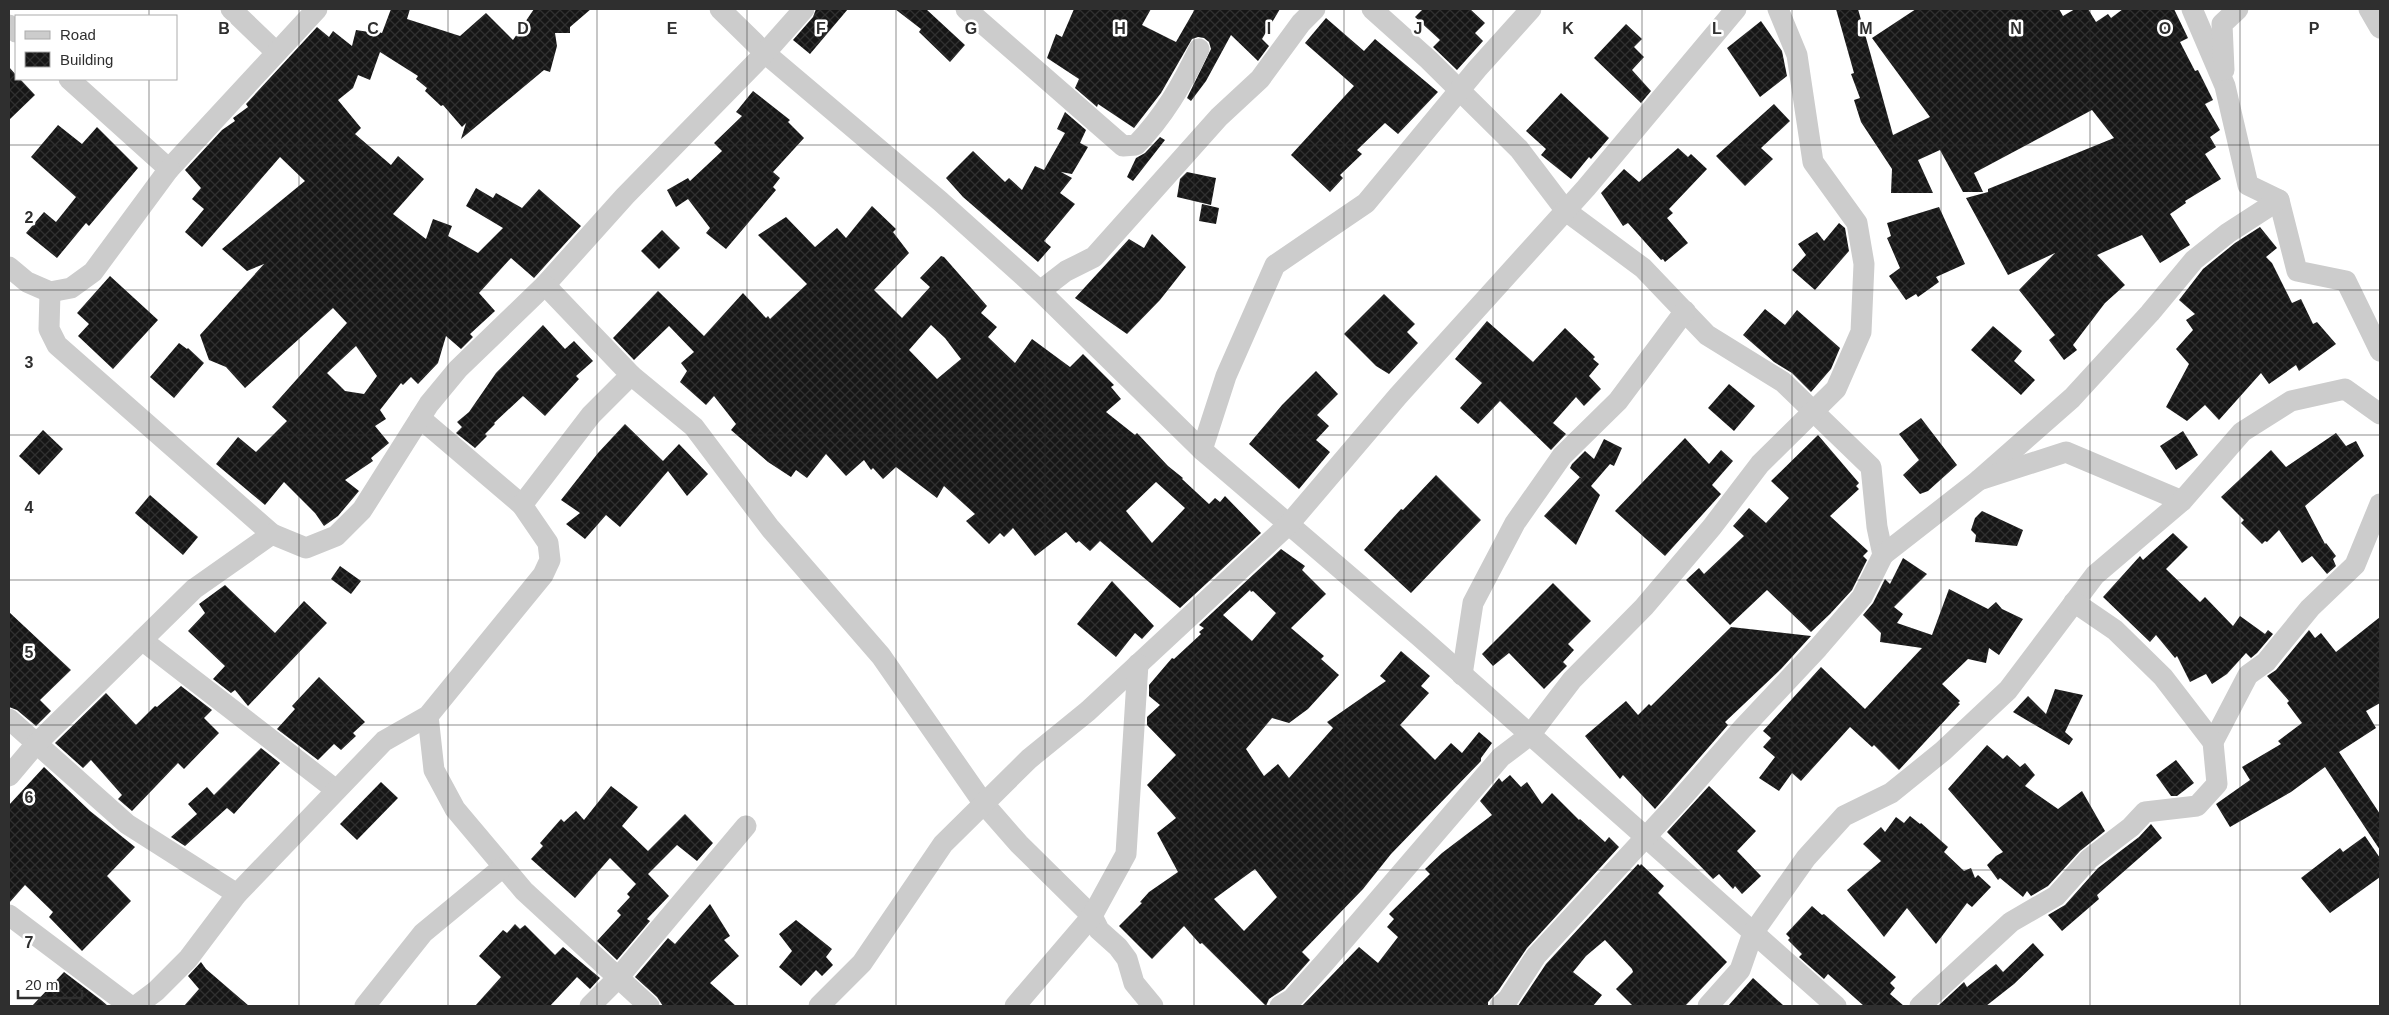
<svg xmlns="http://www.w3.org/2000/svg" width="2389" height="1015" font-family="Helvetica,sans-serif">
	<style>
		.building { fill: url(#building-cross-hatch); fill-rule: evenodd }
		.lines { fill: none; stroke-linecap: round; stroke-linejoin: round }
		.minor { stroke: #ccc; stroke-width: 21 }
		.grid { fill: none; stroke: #2f2f2f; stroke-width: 1; stroke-opacity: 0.55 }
		.grid-label { font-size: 16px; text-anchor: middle; font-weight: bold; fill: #2f2f2f; stroke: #fff; stroke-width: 5; stroke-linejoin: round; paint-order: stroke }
	</style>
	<defs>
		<pattern id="building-cross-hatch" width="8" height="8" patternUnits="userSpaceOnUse" patternTransform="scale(1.25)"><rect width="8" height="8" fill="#161616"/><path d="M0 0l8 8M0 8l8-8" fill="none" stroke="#303030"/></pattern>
	</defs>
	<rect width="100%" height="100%" fill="#fff"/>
	<g class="building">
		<path d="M391,9H410L407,19L460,36L486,13L513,40L534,9H591L570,27V33H555L557,46L550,72L544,70L461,139L466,123L462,127L443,105L441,106L425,91L427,88L416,79L418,76L380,52L370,80L358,75L353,88L338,100L361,128L355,134L391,165L398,156L424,179L393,214L426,239L433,219L452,226L448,236L478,253L503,228L466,206L476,188L493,198L496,193L522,208L539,189L581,226L534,278L511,258L479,293L495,311L470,334L473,337L461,349L446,336L438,363L418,384L411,377L403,385L401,383L380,410L386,419L375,426L389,443L371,458L373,461L345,480L359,491L338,516L324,526L315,513L284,482L265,505L216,464L238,437L256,452L287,421L272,407L347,323L333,308L245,388L226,367L209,360L200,335L264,264L247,271L222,249L305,181L280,157L202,247L185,232L204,209L192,199L201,188L185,170L222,130L235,121L233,118L248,107L246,104L317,27L329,37L333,31L352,46L356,30L369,32L370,29L382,33ZM356,346L377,376L364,394L345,391L327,373Z"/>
		<path d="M816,9H848L810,54L793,40L813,17Z"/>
		<path d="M895,9H926L965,45L950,62L919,32L921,29Z"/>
		<path d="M1074,9H1151L1142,25L1176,42L1195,9H1280L1262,39L1269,46L1258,61L1231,35L1206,81L1191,101L1187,98L1211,49L1209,42L1204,38L1198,37L1192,39L1161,93L1134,128L1098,104L1097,107L1075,88L1079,79L1047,58L1056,34L1062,37Z"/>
		<path d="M1423,9H1470L1485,23L1475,33L1483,41L1457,70L1433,47L1440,40L1415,17Z"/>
		<path d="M1836,9H1858L1893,135L1930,117L1872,38L1916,9H2059L2063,16L2075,9H2088L2096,22L2108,14L2111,18L2123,9H2174L2188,38L2180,42L2195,71L2198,70L2213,100L2205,104L2220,130L2210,137L2216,147L2205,154L2221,179L2185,201L2186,203L2170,214L2190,245L2160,263L2142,235L2097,255L2125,285L2105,303L2073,345L2077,350L2064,360L2049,340L2055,335L2019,290L2055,253L2008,275L1966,198L1988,192V189L2114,138L2092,110L1974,173L1983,192H1963L1940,150L1918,160L1933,193H1891L1892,169L1861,122L1854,100L1860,98L1851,74L1854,73Z"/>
		<path d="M1326,18L1364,51L1375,39L1438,92L1398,134L1385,123L1357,150L1362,154L1340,175L1343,178L1330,192L1291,155L1354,86L1305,43Z"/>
		<path d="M1761,21L1782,51L1787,76L1760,97L1727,48Z"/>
		<path d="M1626,24L1642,39L1634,47L1644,57L1632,70L1651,91L1641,103L1594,58Z"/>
		<path d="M9,67L16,75V79H20L35,95L9,120Z"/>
		<path d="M753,91L790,120L788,122L804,138L773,172L780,178L773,187L776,190L726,249L706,233L710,228L688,199L676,207L667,190L688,178L690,181L722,151L714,143L742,116L736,112Z"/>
		<path d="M1561,93L1609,138L1591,159L1589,157L1571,179L1541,155L1546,149L1526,131Z"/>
		<path d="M1774,104L1790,121L1761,148L1773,159L1745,186L1716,156Z"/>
		<path d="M1065,112L1086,130L1080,143L1088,147L1072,174L1061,172L1072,178L1060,193L1075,204L1044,241L1051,247L1038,262L963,197L946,178L973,151L1005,182L1009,178L1022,190L1035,166L1044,170L1065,133L1057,129Z"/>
		<path d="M58,125L82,144L97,127L138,168L89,226L86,223L57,258L26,233L44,212L56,222L76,197L31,157Z"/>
		<path d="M1160,137L1165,140L1133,181L1127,177L1136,158L1145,153Z"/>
		<path d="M1678,148L1688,157L1691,154L1707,169L1669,209L1673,213L1667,218L1688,243L1665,262L1663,259L1661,260L1628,223L1623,226L1601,193L1624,169L1639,182Z"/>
		<path d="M1187,172L1216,178L1211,205L1177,197L1180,179Z"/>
		<path d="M1202,204L1219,208L1216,224L1199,221Z"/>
		<path d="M872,206L896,229L893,232L909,253L874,290L902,318L930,287L920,278L941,256L944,257L987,306L981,313L997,327L988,337L1015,363L1032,339L1070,367L1083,354L1114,385L1111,387L1121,399L1106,412L1135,435L1137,433L1168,466L1183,478L1182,479L1209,504L1215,498L1220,502L1225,496L1261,533L1180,608L1100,541L1090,551L1079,541L1076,543L1066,532L1035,556L1013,528L1004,537L1000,533L989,544L966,521L975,514L944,486L937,498L896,467L883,479L873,468L871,470L864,460L846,476L826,454L807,478L796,470L791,477L768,462L731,430L736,424L714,396L706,405L680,382L687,371L681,363L694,352L669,326L634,360L613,338L658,291L704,336L743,293L766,318L768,316L770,319L807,284L758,235L786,217L815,247L837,228L846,238ZM931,325L945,338L961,359L937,379L909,350ZM1156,482L1185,508L1152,543L1126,511Z"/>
		<path d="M1939,207L1965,264L1936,277L1939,282L1918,297L1916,294L1906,300L1889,276L1900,268L1887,238L1891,236L1887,223Z"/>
		<path d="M1839,223L1845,228L1849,251L1815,290L1792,270L1806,255L1798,244L1817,232L1824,241Z"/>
		<path d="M2260,227L2277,248L2266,257L2272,263L2292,303L2301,299L2313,324L2317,322L2336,344L2299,371L2296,365L2269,384L2261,373L2219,420L2205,405L2187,421L2166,407L2189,364L2176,349L2193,330L2186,320L2195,314L2179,300L2203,269L2235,243Z"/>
		<path d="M662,230L680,248L659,269L641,251Z"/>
		<path d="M1152,234L1186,267L1160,300L1127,334L1075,298L1129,239L1144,248Z"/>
		<path d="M110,276L158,320L113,369L78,336L89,324L77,313Z"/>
		<path d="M1384,294L1415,324L1407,332L1418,343L1389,374L1376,366L1344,334Z"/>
		<path d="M1765,309L1785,325L1797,310L1840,348L1831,369L1811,392L1792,373L1774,362L1743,335Z"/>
		<path d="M1487,321L1533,362L1565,328L1595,357L1593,359L1599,364L1589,376L1601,389L1584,406L1576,397L1553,423L1566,434L1551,450L1500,401L1478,424L1460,408L1482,383L1455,359Z"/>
		<path d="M543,325L565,349L574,341L593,361L576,376L579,379L545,416L523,396L494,423L495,424L485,434L487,436L475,448L456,433L462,427L457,422L469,412L496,373Z"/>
		<path d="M1993,326L2022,351L2014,361L2035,380L2021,395L1971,350Z"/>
		<path d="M179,343L187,349L188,348L204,363L174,398L150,377Z"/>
		<path d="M1316,371L1338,394L1317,415L1329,426L1316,440L1330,452L1299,489L1249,444L1282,405Z"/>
		<path d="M1729,384L1755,406L1734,431L1708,408Z"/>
		<path d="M1921,418L1957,465L1928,491L1920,494L1903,475L1919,460L1899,434Z"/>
		<path d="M625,424L663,461L679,444L708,474L687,496L668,471L620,527L606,515L585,539L566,524L580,513L561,500L598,453Z"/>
		<path d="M43,430L63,449L39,475L19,456Z"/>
		<path d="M2183,431L2198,455L2176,470L2160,446Z"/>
		<path d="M2336,433L2346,446L2356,441L2364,456L2305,506L2325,544L2326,543L2336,556L2333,559L2336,566L2327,574L2312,556L2302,563L2279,530L2267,542L2265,541L2262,544L2241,523L2244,520L2221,497L2271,450L2286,467Z"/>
		<path d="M1818,435L1859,483L1856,486L1859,489L1830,516L1868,551L1863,556L1867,560L1852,590L1830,614L1811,632L1767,590L1730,625L1686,580L1699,568L1704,574L1744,536L1733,526L1749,508L1766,523L1789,498L1771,481Z"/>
		<path d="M1685,438L1709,464L1721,450L1733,461L1712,485L1721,494L1665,556L1615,511Z"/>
		<path d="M1604,439L1622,448L1614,466L1610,464L1591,486L1600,495L1576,545L1544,516L1580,477L1583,480L1570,468L1572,464L1585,451L1594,459Z"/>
		<path d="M1436,475L1481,520L1411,593L1364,550L1401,509L1403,510Z"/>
		<path d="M150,495L198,537L183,555L135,513Z"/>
		<path d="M1982,511L2023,530L2017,546L1975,542L1976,535L1971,530L1975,518Z"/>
		<path d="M2173,533L2188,547L2166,569L2200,602L2205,597L2233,626L2240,616L2265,634L2268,630L2273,634L2257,653L2251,658L2246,653L2227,674L2212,684L2206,674L2190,682L2177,656L2175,658L2156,635L2150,642L2103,597L2140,556L2143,560Z"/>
		<path d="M1281,549L1305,566L1302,570L1326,594L1291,628L1324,656L1321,659L1339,675L1308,709L1289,723L1272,718L1246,749L1264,776L1278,764L1289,778L1333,728L1327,722L1386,681L1380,676L1401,651L1430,676L1421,686L1429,693L1400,725L1435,760L1451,743L1462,753L1479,732L1492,743L1481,758V761L1391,854L1363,889L1302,952L1310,960L1284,989L1269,999L1266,1006L1202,943L1200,944L1184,926L1152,959L1119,926L1142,903L1140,902L1149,892L1178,872L1157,833L1176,818L1147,785L1176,755L1147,725V717L1160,705L1149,696V685L1172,658L1174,659L1201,634L1199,632L1204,628L1199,625ZM1250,590L1251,592L1253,591L1276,613L1252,641L1223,615ZM1255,869L1277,897L1244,931L1214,899Z"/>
		<path d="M1903,558L1927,574L1894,607L1903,614L1897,623L1932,635L1949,589L1988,609L1996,602L2002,609L2023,619L1999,655L1989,648L1986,663L1968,659L1942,684L1960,701L1958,703L1960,704L1899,770L1874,745L1872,747L1850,727L1801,781L1792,773L1779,791L1759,778L1775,757L1763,747L1771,738L1763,731L1821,667L1865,709L1922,648L1880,642L1881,633L1863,615L1873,603L1885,579L1890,584Z"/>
		<path d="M340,566L361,581L351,594L331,579Z"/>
		<path d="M1112,581L1154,626L1142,639L1135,633L1116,657L1077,624Z"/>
		<path d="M1553,583L1591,621L1568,644L1574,650L1563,662L1567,666L1544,689L1509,653L1493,666L1482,654Z"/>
		<path d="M225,585L275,633L304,601L327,623L248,706L235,690L231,693L213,679L225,666L188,631L205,613L199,604Z"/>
		<path d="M9,612L71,670L40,700L51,711L36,726L17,710L9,707Z"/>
		<path d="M2380,617V703L2366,711L2376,728L2339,752L2380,814V850L2325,767L2291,792L2230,827L2216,804L2250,780L2242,767L2281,744L2278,741L2302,723L2287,703L2289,701L2267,676L2276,670L2309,630L2315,638L2321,633L2336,652Z"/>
		<path d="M1731,627L1811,636L1781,669L1725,722L1728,725L1655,809L1623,775L1620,779L1585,736L1626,701L1638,715L1649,704L1651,706Z"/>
		<path d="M319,677L365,722L353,733L356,736L341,750L334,744L318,760L277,729L295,709L292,706Z"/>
		<path d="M181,686L212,710L204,718L219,733L184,769L178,763L132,811L118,799L122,795L91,760L83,768L55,743L106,693L136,725L155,706L157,707Z"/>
		<path d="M2055,689L2083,695L2065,732L2073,739L2069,745L2013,712L2028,696L2046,714Z"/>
		<path d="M1987,745L2003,759L2007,755L2020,767L2025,763L2035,775L2025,786L2058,809L2082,791L2105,831L2080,851L2048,886L2031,896L2027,891L2023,897L2000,878L1998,880L1987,865L1996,856L2003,852L1948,789Z"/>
		<path d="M261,748L280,763L234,814L227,808L185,846L171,837L197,814L188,804L207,787L214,795Z"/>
		<path d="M2176,760L2194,783L2177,796H2171L2156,775Z"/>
		<path d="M44,767L90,811L135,847L107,876L131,901L82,951L49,917L53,912L25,885L9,903V805Z"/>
		<path d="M1510,775L1521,787L1527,782L1542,804L1552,793L1579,820L1580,819L1605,842L1609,837L1619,847L1527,948L1498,991L1488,1002V1006H1302L1359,947L1378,963L1398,937L1387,927L1394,919L1389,914L1430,874L1425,869L1442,853L1492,815L1480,801L1499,778L1502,782Z"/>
		<path d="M381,782L398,798L357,840L340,824Z"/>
		<path d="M611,786L638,807L622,826L648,851L685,814L713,843L697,861L677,845L648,874L669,896L647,919L650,921L617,960L597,941L621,915L617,911L630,897L627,894L636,884L610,858L575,898L531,859L543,846L540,843L561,819L564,822L576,811L584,820Z"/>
		<path d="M1709,786L1756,831L1737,851L1761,876L1742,894L1735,886L1733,889L1719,874L1713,879L1667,832Z"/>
		<path d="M1910,816L1920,824L1921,823L1948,847L1944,852L1964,871L1971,868L1975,878L1978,875L1991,887L1972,907L1967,903L1936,944L1907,908L1884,937L1847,890L1881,861L1863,844L1881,827L1885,832L1896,817L1904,823Z"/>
		<path d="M2151,824L2162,838L2097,895L2099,899L2062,931L2048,915L2065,905L2098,868L2139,837Z"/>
		<path d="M2365,836L2380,858V877L2330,913L2301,878L2340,848L2343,852Z"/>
		<path d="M1638,864L1640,866L1641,864L1664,886L1658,893L1727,962L1685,1006H1633L1616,989L1633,972L1632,969L1605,940L1586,956L1573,972L1602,995L1593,1006H1518L1546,964Z"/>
		<path d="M710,904L730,936L724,940L739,956L710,983L736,1006H663L657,997L635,977L668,938L675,944Z"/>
		<path d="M1812,906L1822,915L1824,914L1896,977L1890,983L1895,988L1890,994L1904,1006H1864L1828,974L1824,979L1799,957L1802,954L1788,940L1790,938L1786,934Z"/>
		<path d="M796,920L832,949L826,957L833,965L822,976L816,970L801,986L779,967L792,951L779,934Z"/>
		<path d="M515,924L520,929L525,925L555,955L563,947L600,978L590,989L577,977L550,1006H475L501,977L479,956L503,930L507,933Z"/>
		<path d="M2033,943L2044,955L2014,984L1986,1006H1938L1964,982L1967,987L1996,964L2003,972Z"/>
		<path d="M201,962L206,969L249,1006H184L199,989L188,976Z"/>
		<path d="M64,972L101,1000L108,1006H32Z"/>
		<path d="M1753,978L1784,1006H1728Z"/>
	</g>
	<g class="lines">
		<g class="minor">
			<path d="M231,9L276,52"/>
			<path d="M720,9L765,53L940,201L1040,291L1202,450L1419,636L1836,1006"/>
			<path d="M966,9L1123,146L1136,145C1164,116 1182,85 1199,49"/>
			<path d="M1372,9L1429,60L1519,149L1566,211L1643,268L1707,335L1783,382L1871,467L1877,527L1883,555L1862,597L1818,648L1742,729L1679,801L1536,956L1508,999L1500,1006"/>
			<path d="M2192,9L2225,86L2248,185L2279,200L2297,271L2346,281L2380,351"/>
			<path d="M2369,9L2380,28"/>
			<path d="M9,25L16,32"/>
			<path d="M2224,70L2222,24L2238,9"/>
			<path d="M69,79L169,169L317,9"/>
			<path d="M9,267L27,282L50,292L71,288L93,272L169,169"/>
			<path d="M1040,291L1066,271L1094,257L1219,117L1260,79L1301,23L1315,9"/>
			<path d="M50,292L49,329L57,345L272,534"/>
			<path d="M631,375L694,427L770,528L881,656L984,804L1019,844L1092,916L1099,930L1118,947L1127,959L1134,983L1153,1006"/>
			<path d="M420,418L522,505"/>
			<path d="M1202,450L1226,376L1275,265L1366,203L1477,69L1531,9"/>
			<path d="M1979,480L2072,398L2150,313L2194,260L2228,233L2279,200"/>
			<path d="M1883,555L1979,480L2066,452L2182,501"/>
			<path d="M142,640L336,790"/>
			<path d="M1462,675L1473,603L1515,523L1562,456L1618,401L1685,311"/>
			<path d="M428,716L434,770L455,809L524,891L649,1006"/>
			<path d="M9,719L127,824L237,894"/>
			<path d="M2213,742L2248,675L2266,662L2310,608L2355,565L2380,504"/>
			<path d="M9,776L36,744L194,589L272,534L306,548L336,536L362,510L429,404L458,369L545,285L625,196L765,53L804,9"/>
			<path d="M9,915L130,1006"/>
			<path d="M136,1006L156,991L188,959L237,894L384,741L428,716L543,575L550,560L548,543L522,505L591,415L631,375L545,285"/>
			<path d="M365,1006L423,933L503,867"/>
			<path d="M590,1006L617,979L746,826"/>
			<path d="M819,1006L862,963L943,844L1029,759L1088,711L1289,524L1398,396L1586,188L1736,9"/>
			<path d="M1015,1006L1092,916L1126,854L1138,664"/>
			<path d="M1280,1006L1292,999L1325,962L1501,757L1530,735L1572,680L1644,607L1712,527L1760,464L1836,389L1861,332L1864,264L1857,223L1813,162L1797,55L1778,9"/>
			<path d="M1708,1006L1740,970L1753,933L1806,858L1844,816L1891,793L1943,751L2008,690L2095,575L2182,501L2242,432L2291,401L2345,389L2380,414"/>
			<path d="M1920,1006L2011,922L2056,896L2089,859L2131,827L2145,812L2197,806L2217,784L2213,742L2163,677L2115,630L2074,602"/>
		</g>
	</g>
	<path class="grid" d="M149,9V16M299,9V1006M448,9V1006M597,9V1006M747,9V1006M896,9V1006M1045,9V1006M1194,9V1006M1344,9V1006M1493,9V1006M1642,9V1006M1792,9V1006M1941,9V1006M2090,9V1006M2240,9V1006M149,79V1006M9,145H2380M9,290H2380M9,435H2380M9,580H2380M9,725H2380M9,870H2380"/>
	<g class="grid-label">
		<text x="224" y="34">B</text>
		<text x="373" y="34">C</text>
		<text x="523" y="34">D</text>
		<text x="672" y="34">E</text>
		<text x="821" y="34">F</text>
		<text x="971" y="34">G</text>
		<text x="1120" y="34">H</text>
		<text x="1269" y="34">I</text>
		<text x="1418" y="34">J</text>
		<text x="1568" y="34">K</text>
		<text x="1717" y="34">L</text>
		<text x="1866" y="34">M</text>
		<text x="2016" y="34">N</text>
		<text x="2165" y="34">O</text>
		<text x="2314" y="34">P</text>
		<text x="29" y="223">2</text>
		<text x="29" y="368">3</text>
		<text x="29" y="513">4</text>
		<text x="29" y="658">5</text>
		<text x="29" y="803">6</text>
		<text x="29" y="948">7</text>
	</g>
	<rect width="2389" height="1015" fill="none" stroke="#2f2f2f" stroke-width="20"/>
	<rect x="15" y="15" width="162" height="65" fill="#ffffff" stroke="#acacac"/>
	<rect x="25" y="31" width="25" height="8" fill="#cccccc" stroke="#acacac"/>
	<text x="60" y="40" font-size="15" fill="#2f2f2f">Road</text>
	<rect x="25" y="52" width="25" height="15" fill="url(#building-cross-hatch)" stroke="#acacac"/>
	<text x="60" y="65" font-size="15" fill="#2f2f2f">Building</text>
	<path d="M18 990v8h64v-8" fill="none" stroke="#2f2f2f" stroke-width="2.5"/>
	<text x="25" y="990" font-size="15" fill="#2f2f2f" stroke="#ffffff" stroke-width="4" paint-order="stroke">20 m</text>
</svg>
